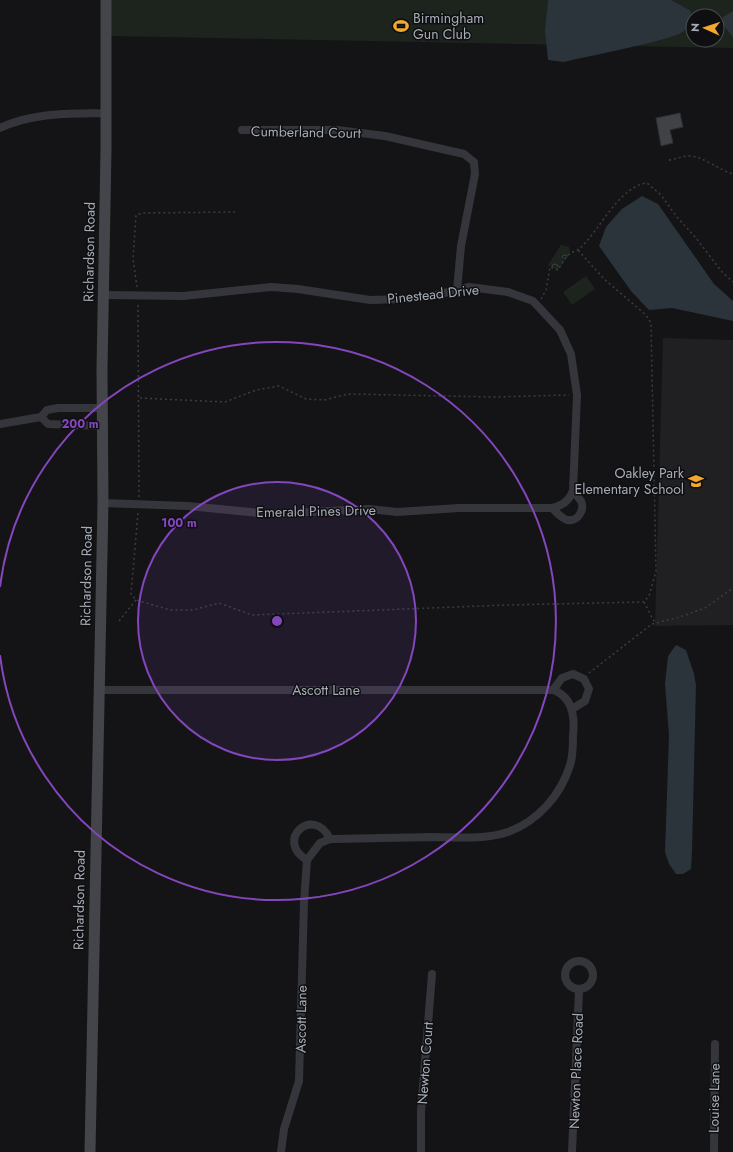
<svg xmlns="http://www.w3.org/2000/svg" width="733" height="1152" font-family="Jost,sans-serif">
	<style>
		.built { fill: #202023 }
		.park { fill: url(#park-crowns) }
		.pitch { fill: #1c241d; fill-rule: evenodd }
		.water { fill: #2a343a }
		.building { fill: #404246; stroke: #2e2e32 }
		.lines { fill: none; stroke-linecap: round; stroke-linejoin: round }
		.path { stroke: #3b3d42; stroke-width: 1.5; stroke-dasharray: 2 3; stroke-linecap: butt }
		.street { stroke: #35363b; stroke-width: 8 }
		.secondary { stroke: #43454b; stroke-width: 11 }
		.ring { fill: none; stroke: #8446bd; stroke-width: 2 }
		.labels { text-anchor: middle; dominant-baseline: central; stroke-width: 3; stroke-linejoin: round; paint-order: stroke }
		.poi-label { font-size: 14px; fill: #a6acb6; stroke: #0f0f11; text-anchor: start }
		.street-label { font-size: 14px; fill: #a6acb6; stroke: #0f0f11 }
		.centre { fill: #8446bd; stroke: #0f0f11; stroke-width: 2 }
		.ring-label { font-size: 12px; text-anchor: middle; font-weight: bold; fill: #8446bd; stroke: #0f0f11; stroke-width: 3; stroke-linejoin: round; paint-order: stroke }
	</style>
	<defs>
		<pattern id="park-crowns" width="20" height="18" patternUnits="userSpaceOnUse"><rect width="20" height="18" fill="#1c241d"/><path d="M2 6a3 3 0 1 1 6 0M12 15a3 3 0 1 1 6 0" fill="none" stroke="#3a413c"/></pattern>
	</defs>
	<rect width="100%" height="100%" fill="#141416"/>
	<path class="built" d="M663,338L733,340V625L655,626Z"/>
	<path class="park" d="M561,245L569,247L570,253L558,270L548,265Z"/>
	<g class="pitch">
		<path d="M109,0H733V48L109,36ZM693,16H717V40H693Z"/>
		<path d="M586,276L595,289L572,305L563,292Z"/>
	</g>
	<g class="water">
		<path d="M548,0H671L691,11C690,18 690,25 684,31C675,40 583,57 564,62L548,60L545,31Z"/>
		<path d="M733,11V37L723,25V17Z"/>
		<path d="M642,196L658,204L714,284L733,301V321L672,308L649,310L631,291L599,246L606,227L622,209Z"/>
		<path d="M676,645L686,650L694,674L696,685L692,852L691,869L683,874H676L669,864L665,852L669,735L665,684L668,656Z"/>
	</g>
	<path class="building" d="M680,113L683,127L670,130L673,143L661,146L656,118Z"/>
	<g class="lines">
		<g class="path">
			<path d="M669,160C676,159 682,156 688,156C701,155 719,170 733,174"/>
			<path d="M137,287L133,259L136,215L143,213L235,212"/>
			<path d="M541,299L546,290L550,267L558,270C561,265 566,256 571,253C574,251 577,251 579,249C599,232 619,186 647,183L661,195L677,217L696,238L722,272L733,282"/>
			<path d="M138,305L139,497"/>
			<path d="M140,398L225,402L256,390L279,386L306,399L324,400L348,394L494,397L569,395"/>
			<path d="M138,513L131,594L136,600L170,610H193L219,603L252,615L507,605L644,602L649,596L656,571L651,323L646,315L604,279L578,250"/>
			<path d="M644,602L655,623"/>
			<path d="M119,621L136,600"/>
			<path d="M589,673L652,624L680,617L705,608L733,588"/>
		</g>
		<g class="street">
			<path d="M0,128C33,112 70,114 106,113"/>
			<path d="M242,130H337L385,136L464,154L474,162L475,174L461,246L457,290"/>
			<path d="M41,417L48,424L103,426"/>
			<path d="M0,424L41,417L47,410L58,408H103"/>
			<path d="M103,503L188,506L270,514L369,509L397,512L459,508H552C563,505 568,502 573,491L577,395L571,354L560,330L533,301L508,292L469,287L432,296L404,299L370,300L298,289L271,287L183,296L104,295"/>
			<path d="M552,508C557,513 561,518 567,520C578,522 585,510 581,501C579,498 575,494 573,491"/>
			<path d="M99,690H553C573,697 575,717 573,735C573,745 573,757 570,765C561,795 538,821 508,832C485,840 455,837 430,837C396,838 363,838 330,839L320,843L307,860L304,902L299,1081L284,1129L281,1152"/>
			<path d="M553,690L562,678L573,674L584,679L589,689L585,701L572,709"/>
			<path d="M307,860C274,841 313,804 330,839"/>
			<circle cx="579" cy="975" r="14"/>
			<path d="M421,1152V1111L432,974"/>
			<path d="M572,1152L579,990"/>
			<path d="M714,1152L715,1044"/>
		</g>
		<path class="secondary" d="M90,1152L103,503L102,369L106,150V0"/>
	</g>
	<circle cx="277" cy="621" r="139" fill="#8446bd" fill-opacity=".12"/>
	<g class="ring">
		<circle cx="277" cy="621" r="139"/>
		<path d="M0 587A279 279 0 1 1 0 655"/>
	</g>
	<defs>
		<symbol id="stadium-bare" viewBox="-9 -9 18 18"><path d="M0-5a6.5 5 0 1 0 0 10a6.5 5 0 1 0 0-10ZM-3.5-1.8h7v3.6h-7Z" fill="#f4a72e" stroke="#0f0f11" stroke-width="2.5" paint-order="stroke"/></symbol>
		<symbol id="school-bare" viewBox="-9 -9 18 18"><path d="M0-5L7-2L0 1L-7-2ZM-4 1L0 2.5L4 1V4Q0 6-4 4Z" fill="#f4a72e" stroke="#0f0f11" stroke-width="2.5" paint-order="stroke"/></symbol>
	</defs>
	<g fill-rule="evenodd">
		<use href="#stadium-bare" x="390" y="15" width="22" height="22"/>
		<use href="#school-bare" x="685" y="470" width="22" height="22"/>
	</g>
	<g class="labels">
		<g class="poi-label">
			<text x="413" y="18">Birmingham<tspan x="413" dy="16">Gun Club</tspan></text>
			<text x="684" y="473" text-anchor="end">Oakley Park<tspan x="684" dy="16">Elementary School</tspan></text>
		</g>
		<g class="street-label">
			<text transform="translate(306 132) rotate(1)">Cumberland Court</text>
			<text transform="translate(89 252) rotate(-89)">Richardson Road</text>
			<text transform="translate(433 294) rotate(-6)">Pinestead Drive</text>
			<text transform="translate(316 511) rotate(-1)">Emerald Pines Drive</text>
			<text transform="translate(86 576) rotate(-89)">Richardson Road</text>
			<text x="326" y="690">Ascott Lane</text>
			<text transform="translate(79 900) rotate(-89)">Richardson Road</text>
			<text transform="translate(301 1019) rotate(-89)">Ascott Lane</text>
			<text transform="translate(425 1063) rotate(-86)">Newton Court</text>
			<text transform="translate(576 1071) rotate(-88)">Newton Place Road</text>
			<text transform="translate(714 1098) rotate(-89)">Louise Lane</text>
		</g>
	</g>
	<circle cx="277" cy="621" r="6" class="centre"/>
	<g class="ring-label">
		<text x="80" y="428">200 m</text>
		<text x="179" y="527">100 m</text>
	</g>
	<g transform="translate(705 28) rotate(273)"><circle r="19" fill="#0f0f11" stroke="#4b4e53"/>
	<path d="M0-3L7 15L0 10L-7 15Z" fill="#f4a72e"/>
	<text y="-6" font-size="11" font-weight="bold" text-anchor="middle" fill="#a6acb6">N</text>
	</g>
</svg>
